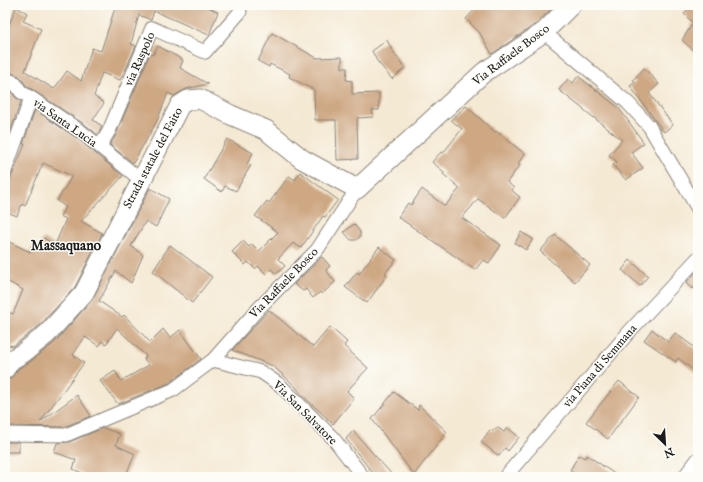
<svg xmlns="http://www.w3.org/2000/svg" width="703" height="482" font-family="'IM FELL English',serif">
	<style>
		.building { fill: #cea783 }
		.lines { fill: none; stroke-linecap: round; stroke-linejoin: round }
		.street-casing { stroke: #888278; stroke-width: 15 }
		.secondary-casing { stroke: #888278; stroke-width: 21 }
		.street { stroke: #fff; stroke-width: 13 }
		.secondary { stroke: #fff; stroke-width: 19 }
		.labels { text-anchor: middle; dominant-baseline: central; stroke-width: 3; stroke-linejoin: round; paint-order: stroke }
		.street-label { font-size: 12px; fill: #1c1c1c; stroke: #fdfcf7 }
		.quarter-label { font-size: 14px; font-weight: bold; fill: #1c1c1c; stroke: #fdfcf7 }
	</style>
	<rect width="100%" height="100%" fill="#fdfcf7"/>
	<filter id="ink" filterUnits="userSpaceOnUse"><feTurbulence type="fractalNoise" baseFrequency=".025" numOctaves="2"/><feDisplacementMap in="SourceGraphic" scale="8" xChannelSelector="R" yChannelSelector="G"/><feConvolveMatrix kernelMatrix="1 2 1 2 8 2 1 2 1" color-interpolation-filters="sRGB"/></filter>
	<filter id="wash" filterUnits="userSpaceOnUse"><feTurbulence type="fractalNoise" baseFrequency=".012" numOctaves="4" result="noise"/><feDisplacementMap in="SourceGraphic" scale="16" xChannelSelector="R" yChannelSelector="G"/><feGaussianBlur stdDeviation="0.9" result="paint"/><feColorMatrix in="noise" values="0 0 0 0 0 0 0 0 0 0 0 0 0 0 0 0 0 1.4 0 .05"/><feComposite in="paint" operator="in"/></filter>
	<g filter="url(#wash)">
		<rect width="100%" height="100%" fill="#f4e9d3"/>
		<g id="blocks">
			<g class="building">
				<path d="M116,5H203L218,12L209,35L154,11L151,20L139,15L131,44L136,46L124,73L120,80L102,73L94,96L104,103L93,120L102,126L98,135L87,126L27,86L19,76L5,70V36L16,7L27,13L23,21L41,29L25,71L54,89L67,71L81,81L92,48L101,51Z"/>
				<path d="M479,5H555L537,23L492,54L479,32L466,19Z"/>
				<path d="M691,5H698V55L682,40L693,23L684,14Z"/>
				<path d="M272,33L317,58L342,57V68H347L346,80L352,81V94L379,93V110H372L373,117L357,118L358,159L337,160L336,120H315L314,90L289,77L290,74L270,64L269,67L258,61Z"/>
				<path d="M387,40L392,50L405,68L392,79L377,61L372,51Z"/>
				<path d="M158,46L183,60L180,68L208,84L186,89L174,96L168,93L157,121L133,163L110,145L116,135L150,53L153,55Z"/>
				<path d="M644,68L659,84L649,93L673,125L664,132L630,86L636,82L633,80Z"/>
				<path d="M578,76L618,107L644,143L631,152L643,168L626,180L613,165L617,162L609,155L622,140L559,90L568,79L573,83Z"/>
				<path d="M5,87L10,89L15,97L21,101L8,138L5,136Z"/>
				<path d="M466,106L495,132L496,131L525,154L518,163L520,165L507,182L514,188L511,190L520,197L505,218L478,199L462,218L501,245L489,263L483,260L475,270L398,217L408,203L411,205L422,189L445,206L460,188L443,174L444,172L432,162L441,152L443,153L462,129L451,120Z"/>
				<path d="M35,110L78,139L123,176L81,221L102,233L75,287L39,326L13,346L5,344V321L8,312L13,314L23,290L5,280V240L30,252L34,245L38,247L44,238L55,245L66,219L60,216L66,207L57,201L72,176L43,163L25,206L22,204L17,216L5,211V192L25,144H23Z"/>
				<path d="M227,139L253,153L247,164L251,165L236,191L225,186L222,192L204,179Z"/>
				<path d="M300,172L338,200L325,217L323,216L301,248L293,243L278,259L285,266L276,274L271,269L266,274L258,266L255,269L248,262L245,265L232,252L243,241L249,247L252,244L259,251L278,232L255,216L267,201L269,203L289,176L295,180Z"/>
				<path d="M150,188L169,199L156,227L146,221L131,246L143,255L131,283L116,271L99,301L122,317L124,315L150,342L163,329L170,338L180,330L201,359L169,383L118,404L100,381L115,371L121,381L149,365L144,359L146,356L117,328L106,344L102,341L99,346L85,337L73,355L84,363L40,422L77,395L91,416L64,427L5,426V380L10,379L19,368L30,362L54,343L92,300Z"/>
				<path d="M354,224L360,232V237L356,240H351L344,232Z"/>
				<path d="M521,232L533,239L526,250L515,243Z"/>
				<path d="M555,235L590,265L575,282L540,251Z"/>
				<path d="M170,245L212,277L192,303L153,271Z"/>
				<path d="M379,247L396,260L385,273L387,275L367,303L345,287L357,272L359,274Z"/>
				<path d="M322,257L330,266L326,270L335,282L322,294L320,292L313,298L306,289L303,291L294,284Z"/>
				<path d="M630,260L648,276L640,286L622,270Z"/>
				<path d="M698,270V282L692,289L686,283Z"/>
				<path d="M269,310L313,347L330,327L347,342L344,346L368,368L347,391L354,398L333,424L301,394L295,386L273,366L232,350Z"/>
				<path d="M652,329L668,342L675,333L698,350V374L678,358L676,362L644,340Z"/>
				<path d="M619,381L639,397L608,439L586,422Z"/>
				<path d="M394,392L418,410L419,405L447,432L414,475L372,419Z"/>
				<path d="M497,427L504,432L508,428L519,437L508,451L505,448L499,456L481,442L490,430L493,431Z"/>
				<path d="M103,428L120,434L116,445L135,454L125,477H91L73,469L76,460L54,452L57,443L69,442Z"/>
				<path d="M353,431L394,477H376L346,439Z"/>
				<rect x="5" y="442" width="14" height="10"/>
				<path d="M579,455L585,458L587,455L619,477H580L570,470Z"/>
			</g>
		</g>
	</g>
	<g filter="url(#ink)">
		<use href="#blocks" fill-opacity="0" stroke="#888278" stroke-width="1"/>
		<g class="lines">
			<defs>
				<g id="street">
					<path d="M544,32L628,103L649,126L698,209"/>
					<path d="M5,78L15,83L21,92L31,98"/>
					<path d="M100,146L109,131L152,28L205,52L240,12"/>
					<path d="M5,171L31,98L83,133L141,180"/>
					<path d="M213,360L261,372L280,385L333,438L363,477"/>
					<path d="M6,434L66,435L173,390L213,360L259,308L317,250L357,189"/>
					<path d="M505,477L629,332L698,258"/>
					<path d="M684,477L698,459"/>
				</g>
				<path id="secondary" d="M5,369L11,360L23,353L47,334L84,293L180,105L188,100L200,99L231,115L266,130L302,159L357,189L483,73L544,32L571,5"/>
			</defs>
			<use href="#street" class="street-casing"/>
			<use href="#secondary" class="secondary-casing"/>
			<use href="#street" class="street"/>
			<use href="#secondary" class="secondary"/>
		</g>
	</g>
	<g class="labels">
		<g class="street-label">
			<text transform="translate(511 55) rotate(-37)">Via Raffaele Bosco</text>
			<text transform="translate(140 59) rotate(-66)">via Raspolo</text>
			<text transform="translate(65 123) rotate(35)">via Santa Lucia</text>
			<text transform="translate(153 158) rotate(-62)">Strada statale del Faito</text>
			<text transform="translate(284 283) rotate(-46)">Via Raffaele Bosco</text>
			<text transform="translate(600 366) rotate(-49)">via Piana di Semmana</text>
			<text transform="translate(305 413) rotate(45)">Via San Salvatore</text>
		</g>
		<g class="quarter-label">
			<text x="66" y="246">Massaquano</text>
		</g>
	</g>
	<rect width="703" height="482" fill="none" stroke="#fdfcf7" stroke-width="20"/>
	<g transform="translate(665 444) rotate(155)" stroke="#fdfcf7" stroke-width="3" paint-order="stroke">
	<path d="M0-3L7 15L0 10L-7 15Z" fill="#1c1c1c"/>
	<text y="-6" font-size="11" font-weight="bold" text-anchor="middle" fill="#1c1c1c">N</text>
	</g>
</svg>
